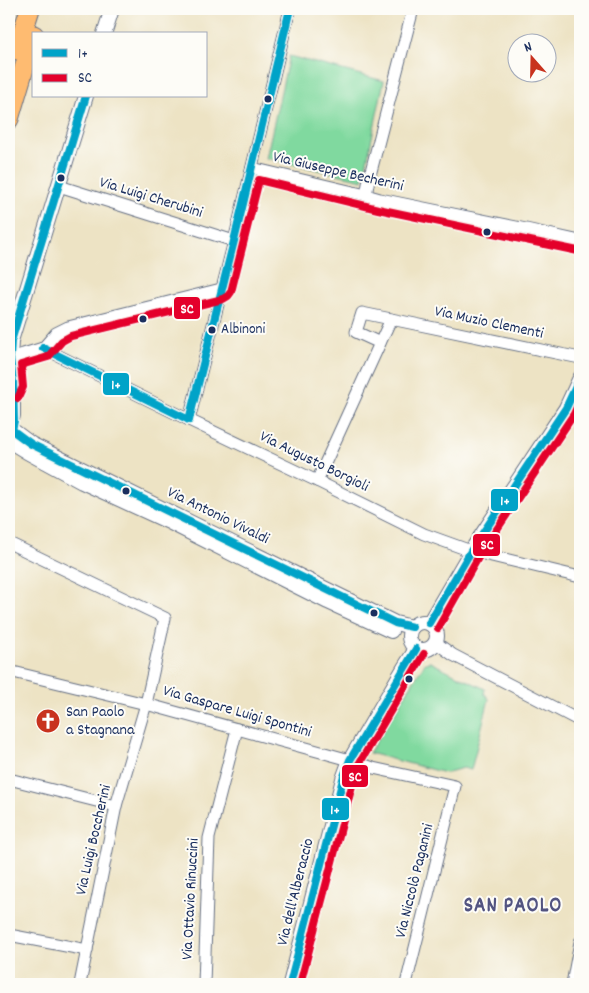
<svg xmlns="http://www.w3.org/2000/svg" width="589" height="993" font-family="Dekko,sans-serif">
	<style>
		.green { fill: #80d99f; stroke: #4e847e }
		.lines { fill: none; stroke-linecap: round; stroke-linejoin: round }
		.minor-casing { stroke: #646e82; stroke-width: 13 }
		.tertiary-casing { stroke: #646e82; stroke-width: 16 }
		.primary-casing { stroke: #646e82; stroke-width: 21 }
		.minor { stroke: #fff; stroke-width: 11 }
		.tertiary { stroke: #fff; stroke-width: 14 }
		.primary { stroke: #febb71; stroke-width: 19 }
		.bus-1-casing { stroke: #fdfcf7; stroke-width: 11 }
		.bus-2-casing { stroke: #fdfcf7; stroke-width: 11 }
		.bus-1 { stroke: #01a3c8; stroke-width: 8 }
		.bus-2 { stroke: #e4002b; stroke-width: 8 }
		.bus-dot { fill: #1b2f5e; stroke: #fdfcf7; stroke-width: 2 }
		.labels { text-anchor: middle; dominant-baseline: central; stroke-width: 4; stroke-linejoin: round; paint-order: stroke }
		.bus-label { font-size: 15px; fill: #1b2f5e; stroke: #fdfcf7; text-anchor: start }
		.street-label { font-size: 16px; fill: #1b2f5e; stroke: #fdfcf7 }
		.poi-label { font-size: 16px; fill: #1b2f5e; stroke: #fdfcf7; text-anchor: start }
		.district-label { font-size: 21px; font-weight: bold; letter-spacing: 1px; fill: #535481; stroke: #fdfcf7 }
		.line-badge { stroke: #fdfcf7; stroke-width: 2 }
		.badge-label { font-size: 14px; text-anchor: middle; font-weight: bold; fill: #fff }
	</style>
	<rect width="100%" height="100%" fill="#fdfcf7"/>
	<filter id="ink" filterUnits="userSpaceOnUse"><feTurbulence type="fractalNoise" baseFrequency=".02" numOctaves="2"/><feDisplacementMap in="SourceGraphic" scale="10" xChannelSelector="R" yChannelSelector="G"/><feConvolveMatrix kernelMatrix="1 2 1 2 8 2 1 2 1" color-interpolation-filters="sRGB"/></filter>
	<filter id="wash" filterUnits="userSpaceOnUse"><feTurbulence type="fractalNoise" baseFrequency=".0096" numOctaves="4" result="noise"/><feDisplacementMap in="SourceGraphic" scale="20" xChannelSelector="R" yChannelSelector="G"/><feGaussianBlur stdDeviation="1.12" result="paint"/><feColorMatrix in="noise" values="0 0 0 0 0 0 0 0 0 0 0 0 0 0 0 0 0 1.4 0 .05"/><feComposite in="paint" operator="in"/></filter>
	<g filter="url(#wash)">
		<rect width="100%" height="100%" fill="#ede3c4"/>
		<g class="green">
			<path d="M289,56L384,81L363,180L266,158Z"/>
			<path d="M430,662L485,689L484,693L489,699L471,770L463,768L445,773L369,753L425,663Z"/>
		</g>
	</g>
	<g filter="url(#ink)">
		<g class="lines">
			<defs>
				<g id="minor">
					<path d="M252,168L366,195L380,199L526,229L580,241"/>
					<path d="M59,186L234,241"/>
					<path d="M366,195L369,179L413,9"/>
					<path d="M380,343L356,332L362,313L391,319"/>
					<path d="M43,348L189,420L317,481L424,534L471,551L580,577"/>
					<path d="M43,348L56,333L68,327L221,289"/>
					<path d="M10,358L43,348"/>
					<path d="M189,420L234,241L290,9"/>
					<path d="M317,481L391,319L580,358"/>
					<path d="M9,543L165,618L146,704L116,806L80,984"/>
					<path d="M435,642L453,655L580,721"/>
					<path d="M9,671L146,704L350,760L373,768L455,786L406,984"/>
					<path d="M9,779L116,806"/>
					<path d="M9,935L87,950"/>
					<path d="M204,984L209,838L237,729"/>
					<path d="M572,984L580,942"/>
				</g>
				<g id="tertiary">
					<path d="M104,34L112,9"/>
					<path d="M13,416V382L10,358L11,341L86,96"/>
					<path d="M12,430L31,444L395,623L412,627"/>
					<path d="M9,441L27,452L82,482L171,523L328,602L391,631"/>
					<circle cx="423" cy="636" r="14"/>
					<path d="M429,623L471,551L566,408L580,378"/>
					<path d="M290,984L343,779L350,760L357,748L404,668L416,649"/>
				</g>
				<g id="primary">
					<path d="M17,50L30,9"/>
					<path d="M9,119L34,35"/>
				</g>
			</defs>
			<use href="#minor" class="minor-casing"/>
			<use href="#tertiary" class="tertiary-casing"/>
			<use href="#primary" class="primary-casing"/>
			<use href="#minor" class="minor"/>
			<use href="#tertiary" class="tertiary"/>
			<use href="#primary" class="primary"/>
			<defs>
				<g id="bus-1">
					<path d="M43,348L189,420"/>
					<path d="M189,420L234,241L290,9"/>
					<path d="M12,430L31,444L395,623L412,627"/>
					<path d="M12,430L14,421L13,382L10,358L11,341L86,96"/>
					<path d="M429,623L471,551L566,408L580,378"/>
					<path d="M290,984L343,779L350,760L416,649"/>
				</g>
				<g id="bus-2">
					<path d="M18,398L23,387L21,365L48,357L62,341L71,336L223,299L228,296L231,292L259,180L378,209L578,251"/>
					<path d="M438,628L479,556L574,414L580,401"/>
					<path d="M300,984L353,782L359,764L424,654"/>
				</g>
			</defs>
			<use href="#bus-1" class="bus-1-casing"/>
			<use href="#bus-2" class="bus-2-casing"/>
			<use href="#bus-1" class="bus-1"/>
			<use href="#bus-2" class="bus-2"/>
		</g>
	</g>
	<defs>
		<symbol id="church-disc" viewBox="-11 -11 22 22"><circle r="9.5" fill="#c8321e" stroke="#fdfcf7"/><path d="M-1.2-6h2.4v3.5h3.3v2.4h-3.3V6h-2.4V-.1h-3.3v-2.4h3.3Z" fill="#fff"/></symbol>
	</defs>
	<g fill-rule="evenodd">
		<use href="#church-disc" x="34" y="707" width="28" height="28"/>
	</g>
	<g class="bus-dot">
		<circle cx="268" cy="99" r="4.5"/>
		<circle cx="61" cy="178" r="4.5"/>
		<circle cx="487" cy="232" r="4.5"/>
		<circle cx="143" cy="319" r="4.5"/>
		<circle cx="212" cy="330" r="4.5"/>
		<circle cx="126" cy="491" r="4.5"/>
		<circle cx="374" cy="613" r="4.5"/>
		<circle cx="409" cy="679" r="4.5"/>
	</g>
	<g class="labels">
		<g class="bus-label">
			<text x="221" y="330">Albinoni</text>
		</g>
		<g class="street-label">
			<text transform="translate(338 172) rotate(13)">Via Giuseppe Becherini</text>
			<text transform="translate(151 198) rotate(17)">Via Luigi Cherubini</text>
			<text transform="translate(489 323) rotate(12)">Via Muzio Clementi</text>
			<text transform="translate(314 462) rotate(26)">Via Augusto Borgioli</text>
			<text transform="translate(218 516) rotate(26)">Via Antonio Vivaldi</text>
			<text transform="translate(237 712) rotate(16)">Via Gaspare Luigi Spontini</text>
			<text transform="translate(94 840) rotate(-77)">Via Luigi Boccherini</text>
			<text transform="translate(415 881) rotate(-76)">Via Niccolò Paganini</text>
			<text transform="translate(296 892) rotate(-76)">Via dell'Alberaccio</text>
			<text transform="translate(191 899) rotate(-87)">Via Ottavio Rinuccini</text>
		</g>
		<g class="poi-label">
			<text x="66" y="712">San Paolo<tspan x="66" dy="18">a Stagnana</tspan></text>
		</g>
		<g class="district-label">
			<text x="513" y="907">SAN PAOLO</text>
		</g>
	</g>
	<g class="line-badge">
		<rect x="173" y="296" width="28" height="24" rx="5" fill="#e4002b"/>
		<rect x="102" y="372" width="28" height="24" rx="5" fill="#01a3c8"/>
		<rect x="490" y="488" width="29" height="24" rx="5" fill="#01a3c8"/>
		<rect x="472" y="533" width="29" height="24" rx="5" fill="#e4002b"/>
		<rect x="341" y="764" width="28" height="24" rx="5" fill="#e4002b"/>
		<rect x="321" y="797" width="29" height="24" rx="5" fill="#01a3c8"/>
	</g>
	<g class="badge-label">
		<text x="187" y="313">SC</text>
		<text x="116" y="389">1+</text>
		<text x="505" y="505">1+</text>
		<text x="487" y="549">SC</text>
		<text x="355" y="781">SC</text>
		<text x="335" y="814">1+</text>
	</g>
	<rect width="589" height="993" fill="none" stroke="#fdfcf7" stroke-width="30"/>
	<rect x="32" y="32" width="175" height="65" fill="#fdfcf7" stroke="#a3aaba"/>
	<rect x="42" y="49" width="25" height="8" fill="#01a3c8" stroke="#a3aaba"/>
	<text x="78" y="58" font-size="15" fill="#1b2f5e">1+</text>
	<rect x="42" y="74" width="25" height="8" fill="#e4002b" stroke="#a3aaba"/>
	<text x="78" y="82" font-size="15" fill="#1b2f5e">SC</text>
	<g transform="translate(532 58) rotate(340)"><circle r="24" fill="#fdfcf7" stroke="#a3aaba"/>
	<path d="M0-4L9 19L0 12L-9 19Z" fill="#c8321e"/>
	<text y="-8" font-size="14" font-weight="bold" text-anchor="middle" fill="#1b2f5e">N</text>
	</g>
</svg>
